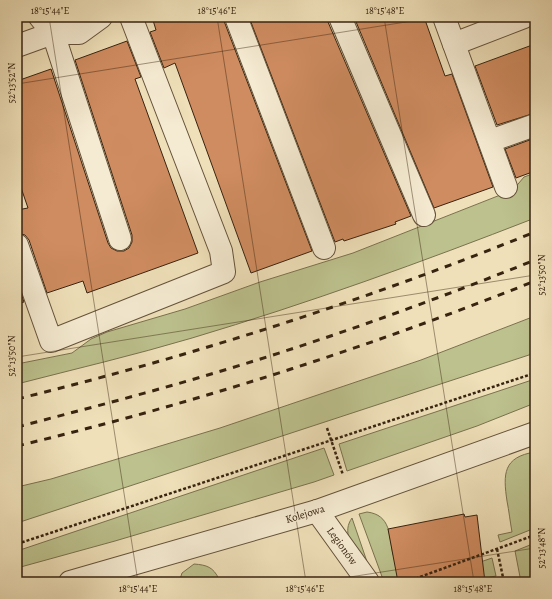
<svg xmlns="http://www.w3.org/2000/svg" width="552" height="599" font-family="Alegreya,serif">
	<style>
		.green { fill: #bcc18d; stroke: #7a724e }
		.building { fill: #cf8c60; stroke: #372310 }
		.lines { fill: none; stroke-linecap: round; stroke-linejoin: round }
		.minor-casing { stroke: #65523a; stroke-width: 24 }
		.path { stroke: #372310; stroke-width: 2.5; stroke-dasharray: 3 2; stroke-linecap: butt }
		.minor { stroke: #f5ebd2; stroke-width: 22 }
		.rail { stroke: #372310; stroke-width: 3; stroke-dasharray: 7 7; stroke-linecap: butt }
		.ticks { fill: none; stroke: #372310; stroke-width: 1; stroke-opacity: 0.45 }
		.labels { text-anchor: middle; dominant-baseline: central; stroke-width: 3; stroke-linejoin: round; paint-order: stroke }
		.street-label { font-size: 11px; fill: #372310; stroke: #f5ebd2 }
		.neatline { fill: none; stroke: #372310; stroke-width: 1.5 }
		.ticks-label { font-size: 10px; text-anchor: middle; fill: #372310 }
	</style>
	<rect width="100%" height="100%" fill="#efe0b9"/>
	<filter id="stains"><feTurbulence type="fractalNoise" baseFrequency=".005" numOctaves="4"/><feColorMatrix values="0 0 0 0 .2 0 0 0 0 .09 0 0 0 0 .02 0 0 0 .5 -.17"/></filter>
	<radialGradient id="worn" r=".72"><stop offset=".6" stop-color="#630" stop-opacity="0"/><stop offset="1" stop-color="#630" stop-opacity=".3"/></radialGradient>
	<g class="green">
		<path d="M535,173V218C422,262 309,303 192,338C135,355 75,369 17,384V364L72,353L91,339L107,332L185,309L260,282L353,253L513,190L524,177Z"/>
		<path d="M535,316V353L17,523V487L51,479L220,428L421,360Z"/>
		<path d="M535,379V403L477,426L347,471L339,444Z"/>
		<path d="M324,448L334,475L314,482L115,541L17,568V551Z"/>
		<path d="M535,452V528L500,542L498,535L512,532C510,521 509,511 507,501C503,474 503,457 535,452Z"/>
		<path d="M367,512C391,515 389,535 393,555L473,552L391,582H384L359,514Z"/>
		<path d="M352,518L374,582L349,539C347,531 347,525 352,518Z"/>
		<path d="M535,543V582H521L515,551Z"/>
		<path d="M492,558L496,576L466,582H422Z"/>
		<path d="M194,564C207,565 213,567 219,579L216,580L217,582H179L182,573Z"/>
	</g>
	<g class="building">
		<path d="M152,17H224V21L312,251L251,273L175,63L164,68L150,32L156,30Z"/>
		<path d="M249,17H328V22L411,216L395,222L396,224L344,241L343,239L335,242Z"/>
		<path d="M354,17H424L445,76L452,74L493,187L434,208Z"/>
		<path d="M127,41L141,77L135,79L198,253L87,293L83,281L47,293L29,240L25,235L17,233V210L28,208L17,176V81L51,69L108,243L111,248L117,251H124L129,248L132,242V235L75,60Z"/>
		<path d="M535,44V113L497,125L475,66Z"/>
		<path d="M535,138V171L516,178L505,149Z"/>
		<path d="M17,282L24,302L17,304Z"/>
		<path d="M464,514L465,517L477,515L485,582H398L388,529Z"/>
	</g>
	<g class="lines">
		<defs>
			<g id="minor">
				<path d="M40,17L53,33H79L101,17"/>
				<path d="M236,17L324,248"/>
				<path d="M340,17L424,215"/>
				<path d="M444,17L506,187"/>
				<path d="M454,44L524,17"/>
				<path d="M17,46L53,33L120,239"/>
				<path d="M490,141L535,125"/>
				<path d="M17,245L51,341L224,272L221,251L131,17"/>
				<path d="M317,511L368,582"/>
				<path d="M70,582L317,511L535,433"/>
			</g>
		</defs>
		<use href="#minor" class="minor-casing"/>
		<g class="path">
			<path d="M327,428L343,475"/>
			<path d="M17,544L535,373"/>
			<path d="M497,549L504,582"/>
			<path d="M406,582L535,535"/>
		</g>
		<use href="#minor" class="minor"/>
		<g class="rail">
			<path d="M17,399C193,356 366,300 535,232"/>
			<path d="M17,427C78,411 140,395 201,377C314,344 425,304 535,260"/>
			<path d="M17,446C193,404 367,348 535,281"/>
		</g>
	</g>
	<path class="ticks" d="M49,17L138,582M217,17L306,582M384,17L474,582M17,84L437,17M17,357L535,275M318,582L535,548"/>
	<g class="labels">
		<g class="street-label">
			<text transform="translate(305 514) rotate(-17)">Kolejowa</text>
			<text transform="translate(342 546) rotate(54)">Legionów</text>
		</g>
	</g>
	<rect width="552" height="599" fill="none" stroke="#efe0b9" stroke-width="44"/>
	<rect x="22" y="22" width="508" height="555" class="neatline"/>
	<g class="ticks-label">
		<text x="50" y="14">18°15'44"E</text>
		<text x="217" y="14">18°15'46"E</text>
		<text x="385" y="14">18°15'48"E</text>
		<text transform="translate(11 83) rotate(-90)" y="4">52°13'52"N</text>
		<text transform="translate(541 275) rotate(-90)" y="4">52°13'50"N</text>
		<text transform="translate(11 356) rotate(-90)" y="4">52°13'50"N</text>
		<text transform="translate(541 548) rotate(-90)" y="4">52°13'48"N</text>
		<text x="138" y="592">18°15'44"E</text>
		<text x="305" y="592">18°15'46"E</text>
		<text x="473" y="592">18°15'48"E</text>
	</g>
	<rect width="100%" height="100%" filter="url(#stains)"/>
	<rect width="100%" height="100%" fill="url(#worn)"/>
</svg>
